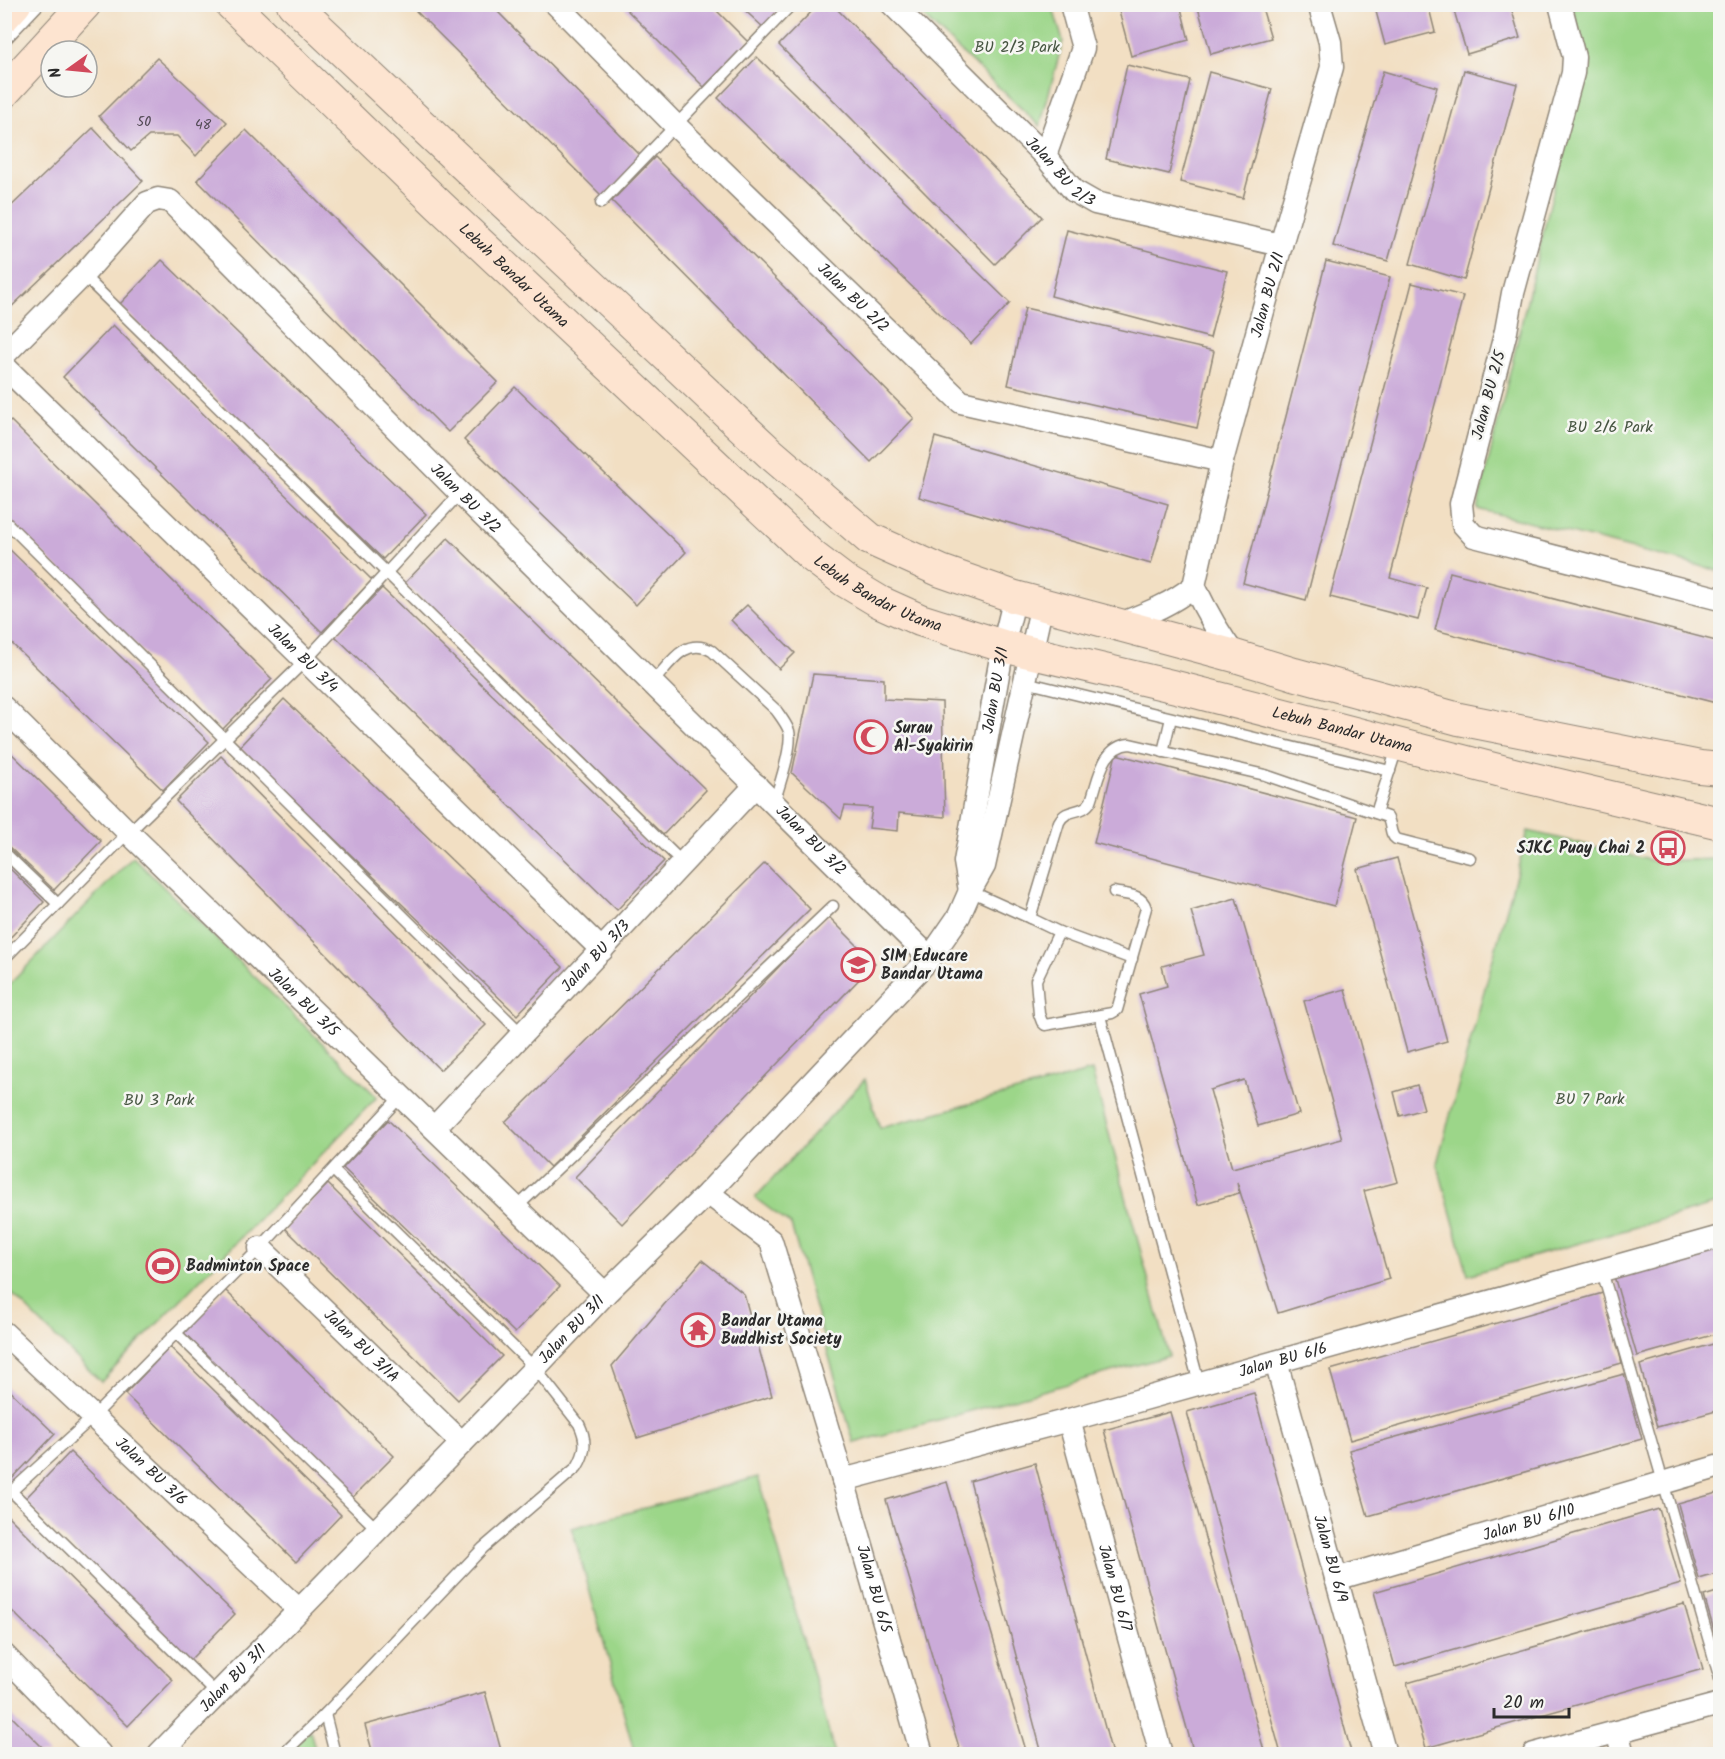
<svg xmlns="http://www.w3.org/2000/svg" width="1725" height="1759" font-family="Kalam,sans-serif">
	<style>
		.green { fill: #9cd689; stroke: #64805a; stroke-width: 1.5 }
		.building { fill: #cbabd9 }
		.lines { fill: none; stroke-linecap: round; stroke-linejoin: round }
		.service-casing { stroke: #8e8577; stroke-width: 13 }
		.minor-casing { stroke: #8e8577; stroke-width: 25 }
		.secondary-casing { stroke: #8e8577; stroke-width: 34 }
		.service { stroke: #fff; stroke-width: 10 }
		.minor { stroke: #fff; stroke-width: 22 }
		.secondary { stroke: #fde4d0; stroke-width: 32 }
		.labels { text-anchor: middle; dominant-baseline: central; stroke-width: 5; stroke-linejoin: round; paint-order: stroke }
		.number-label { font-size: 14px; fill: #534b56 }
		.park-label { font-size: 16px; fill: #475642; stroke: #f6f6f2 }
		.street-label { font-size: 16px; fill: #2b2b2b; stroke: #f6f6f2 }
		.poi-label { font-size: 16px; font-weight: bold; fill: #2b2b2b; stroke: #f6f6f2; text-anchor: start }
	</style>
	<rect width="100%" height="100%" fill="#f6f6f2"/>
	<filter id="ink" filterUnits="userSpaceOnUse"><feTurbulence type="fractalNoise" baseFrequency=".0167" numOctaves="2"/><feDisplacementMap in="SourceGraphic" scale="12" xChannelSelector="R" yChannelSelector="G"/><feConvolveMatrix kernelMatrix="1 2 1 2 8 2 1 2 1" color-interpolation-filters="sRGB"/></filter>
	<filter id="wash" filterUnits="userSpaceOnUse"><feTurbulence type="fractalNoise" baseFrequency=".008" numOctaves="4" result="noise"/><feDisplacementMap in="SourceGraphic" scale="24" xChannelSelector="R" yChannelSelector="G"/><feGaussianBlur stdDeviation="1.35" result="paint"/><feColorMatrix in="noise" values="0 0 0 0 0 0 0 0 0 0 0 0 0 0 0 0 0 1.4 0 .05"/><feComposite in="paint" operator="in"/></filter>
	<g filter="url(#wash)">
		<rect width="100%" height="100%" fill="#f2dfc3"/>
		<g class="green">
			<path d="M911,5H1052L1063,41L1040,126Z"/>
			<path d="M1572,5H1720V571L1477,509L1585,58Z"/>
			<path d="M1528,831L1654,861L1720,859V1203L1468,1275L1437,1163Z"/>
			<path d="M133,857L377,1097L101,1382L5,1287V989Z"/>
			<path d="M1092,1071L1169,1356L854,1443L791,1225L755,1198L865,1079L880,1128Z"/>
			<path d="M758,1477L835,1754H635L572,1528Z"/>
			<path d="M310,1731L317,1754H282Z"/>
		</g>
		<g id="blocks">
			<g class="building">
				<path d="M409,4H490L643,158L604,198Z"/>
				<path d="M621,4H710L748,42L704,87Z"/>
				<path d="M738,4H785L764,28Z"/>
				<path d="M819,4H832L1042,217L995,264L779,45Z"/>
				<path d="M1117,4H1180L1189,40L1131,56Z"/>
				<path d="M1197,4H1261L1271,38L1211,54Z"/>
				<path d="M1374,4H1428L1435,32L1385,45Z"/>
				<path d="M1452,4H1510L1520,38L1467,54Z"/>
				<path d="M757,57L1010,303L971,344L718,98Z"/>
				<path d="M157,58L227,122L196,156L177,136H149L131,151L99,116Z"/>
				<path d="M1127,65L1190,80L1169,174L1106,159Z"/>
				<path d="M1464,70L1517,84L1464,280L1410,264Z"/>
				<path d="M1383,71L1437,87L1388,261L1333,246Z"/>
				<path d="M1209,72L1272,89L1243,198L1180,182Z"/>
				<path d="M93,128L143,181L4,314V213Z"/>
				<path d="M246,130L498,382L448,432L197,180Z"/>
				<path d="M655,157L914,418L871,462L612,201Z"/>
				<path d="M1067,230L1227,271L1210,338L1051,296Z"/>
				<path d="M162,260L426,514L383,559L119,305Z"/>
				<path d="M1326,261L1390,277L1306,600L1243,583Z"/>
				<path d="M1412,283L1463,296L1390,578L1427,588L1418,620L1330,597Z"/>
				<path d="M1025,308L1214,351L1197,428L1008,385Z"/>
				<path d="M113,325L372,580L322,632L63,377Z"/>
				<path d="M515,387L686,552L636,605L464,440Z"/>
				<path d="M11,421L272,679L222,730L4,515V427Z"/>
				<path d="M935,437L1168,504L1151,564L919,497Z"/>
				<path d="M448,538L706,790L663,835L405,583Z"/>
				<path d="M4,544L209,742L163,790L4,636Z"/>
				<path d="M1450,572L1720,642V685L1716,703L1435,630Z"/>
				<path d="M382,588L664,861L617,910L335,636Z"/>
				<path d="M747,605L795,653L779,669L731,620Z"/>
				<path d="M813,674L884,679V699L942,702L945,817L899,813L898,831L869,828L872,808L845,806L841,819L792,773Z"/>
				<path d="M284,699L563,967L517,1015L239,747Z"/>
				<path d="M4,746L101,841L54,890L4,842Z"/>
				<path d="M1116,754L1357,817L1334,906L1094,843Z"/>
				<path d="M221,756L486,1025L440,1070L176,801Z"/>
				<path d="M1397,858L1447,1041L1407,1052L1357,869Z"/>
				<path d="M4,863L44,902L4,944Z"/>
				<path d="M765,863L810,909L550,1167L505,1122Z"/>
				<path d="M1236,898L1299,1114L1258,1126L1244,1080L1210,1090L1232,1168L1342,1139L1304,1001L1345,989L1398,1182L1364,1191L1389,1279L1278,1313L1237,1182L1239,1193L1198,1205L1139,994L1167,986L1162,966L1204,955L1191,911Z"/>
				<path d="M828,916L875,963L622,1224L575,1177Z"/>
				<path d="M1417,1085L1424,1109L1400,1116L1394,1092Z"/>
				<path d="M388,1120L560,1286L515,1333L343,1168Z"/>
				<path d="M328,1184L502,1356L458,1400L285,1228Z"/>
				<path d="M1720,1246V1333L1637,1356L1614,1276Z"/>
				<path d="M702,1260L744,1294L772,1396L637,1438L612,1366Z"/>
				<path d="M225,1290L394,1456L351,1499L183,1334Z"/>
				<path d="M1603,1293L1622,1363L1350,1440L1330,1370Z"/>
				<path d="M1720,1342V1410L1657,1427L1640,1365Z"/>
				<path d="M170,1347L341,1515L296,1562L125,1394Z"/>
				<path d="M1624,1374L1642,1439L1368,1516L1349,1450Z"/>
				<path d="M4,1385L55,1434L8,1483L4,1479Z"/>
				<path d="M1254,1393L1351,1752L1340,1754H1281L1187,1412Z"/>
				<path d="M1170,1412L1265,1754H1194L1104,1430Z"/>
				<path d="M70,1452L235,1614L189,1661L24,1500Z"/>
				<path d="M1035,1463L1112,1754H1042L970,1481Z"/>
				<path d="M947,1482L1027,1754H961L886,1500Z"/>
				<path d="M1720,1492V1573L1699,1579L1678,1504Z"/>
				<path d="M1659,1509L1681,1584L1395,1667L1374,1592Z"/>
				<path d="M6,1514L173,1680L128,1726L4,1603V1516Z"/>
				<path d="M1720,1591V1651L1704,1596Z"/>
				<path d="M1684,1604L1703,1669L1426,1748L1407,1683Z"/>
				<path d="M485,1692L502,1754H373L365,1725Z"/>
				<path d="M4,1709L49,1754H4Z"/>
				<path d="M1720,1745V1754H1689Z"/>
			</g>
		</g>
	</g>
	<g filter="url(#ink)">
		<use href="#blocks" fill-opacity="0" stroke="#8e8577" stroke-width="1.5"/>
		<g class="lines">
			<defs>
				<g id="service">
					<path d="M4,41L39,4"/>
					<path d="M601,203L792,4"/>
					<path d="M83,275L683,863"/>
					<path d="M4,520L522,1034"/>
					<path d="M1025,682L1390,771"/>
					<path d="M652,683C670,664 684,636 712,651L776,710C781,717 786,723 789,731C793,747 779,786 774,803"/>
					<path d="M1163,752L1171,718"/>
					<path d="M1376,813L1397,748"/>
					<path d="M4,852L58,904"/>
					<path d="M970,891L1030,918"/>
					<path d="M1114,892C1127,895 1142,894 1146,908L1117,1010L1112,1013L1045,1025L1042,1022L1039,1014L1036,980L1059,932L1030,918L1059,822C1068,806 1082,816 1091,801C1099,779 1102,746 1130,744L1265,775L1387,817C1392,824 1389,834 1396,839L1470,858"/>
					<path d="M1059,932L1132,959"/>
					<path d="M4,959L119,842L306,660L460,493"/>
					<path d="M1100,1016L1199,1383"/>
					<path d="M516,1208L833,906"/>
					<path d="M1602,1271L1720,1679"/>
					<path d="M176,1333L378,1530"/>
					<path d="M4,1484L218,1695"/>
					<path d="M4,1498L93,1417L260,1248L401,1096"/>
					<path d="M325,1714L335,1754"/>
					<path d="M283,1754L325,1714L483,1548L577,1467C586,1452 587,1440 579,1424L535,1368L333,1170"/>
				</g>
				<g id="minor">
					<path id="s1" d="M556,4L676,126L961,402L1222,461"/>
					<path id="s2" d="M892,4L1045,156L1074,191L1095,203L1281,245"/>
					<path d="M1560,4L1574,57L1573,73L1513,293L1506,331L1461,504L1463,524L1474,536L1720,599"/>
					<path d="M1045,156L1083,48L1071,4"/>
					<path id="s3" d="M4,355L83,275L147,203L158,199L170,201L460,493L930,958"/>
					<path id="s4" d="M4,366L602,950"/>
					<path d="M1194,586C1206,611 1218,633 1235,656"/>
					<path id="s5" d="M1120,624C1148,613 1170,605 1194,586L1222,461L1281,245L1332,67L1330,42L1319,4"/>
					<path id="s6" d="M4,708L129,833L605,1294"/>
					<path id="s7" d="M970,891L965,862L1003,646L1015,597"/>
					<path id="s8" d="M434,1128L756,785"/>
					<path id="s9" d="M708,1193L771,1241L843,1480L922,1754"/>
					<path id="s10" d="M260,1248L462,1443"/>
					<path id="s11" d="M4,1333L299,1610"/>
					<path id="s12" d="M1276,1362L1385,1754"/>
					<path id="s13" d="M1069,1420L1161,1754"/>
					<path id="s14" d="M843,1480L1069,1420L1720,1237"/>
					<path id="s15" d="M1336,1579L1720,1466"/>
					<path d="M4,1655L100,1754"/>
					<path d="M1617,1732L1623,1754"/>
					<path id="s16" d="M159,1754L535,1368L605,1294L708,1193L930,958L959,916L970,891L984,866L1042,604"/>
					<path d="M1534,1754L1720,1704"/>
				</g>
				<g id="secondary">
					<path id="s17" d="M231,4L439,205L812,556L845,581L880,602L920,620L1003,646L1176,687L1517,775L1720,823"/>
					<path d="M293,4L770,453L870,539L941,571L1015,597L1235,656L1294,674L1459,719L1700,767L1720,769"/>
					<path d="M4,16L15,4"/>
					<path d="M4,92L85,4"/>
				</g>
			</defs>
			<use href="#service" class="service-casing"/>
			<use href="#minor" class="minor-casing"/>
			<use href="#secondary" class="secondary-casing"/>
			<use href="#service" class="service"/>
			<use href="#minor" class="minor"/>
			<use href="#secondary" class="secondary"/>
		</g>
	</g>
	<defs>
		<symbol id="mosque-ring" viewBox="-11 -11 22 22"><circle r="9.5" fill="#f6f6f2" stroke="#d1495b" stroke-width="1.5"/><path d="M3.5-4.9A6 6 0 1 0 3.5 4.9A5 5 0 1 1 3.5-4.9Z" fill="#d1495b"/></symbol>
		<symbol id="bus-ring" viewBox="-11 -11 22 22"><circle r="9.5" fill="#f6f6f2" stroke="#d1495b" stroke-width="1.5"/><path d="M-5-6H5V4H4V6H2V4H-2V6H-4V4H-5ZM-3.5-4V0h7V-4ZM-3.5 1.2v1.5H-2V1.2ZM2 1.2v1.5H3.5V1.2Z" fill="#d1495b"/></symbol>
		<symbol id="school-ring" viewBox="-11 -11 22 22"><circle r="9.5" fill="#f6f6f2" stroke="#d1495b" stroke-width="1.5"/><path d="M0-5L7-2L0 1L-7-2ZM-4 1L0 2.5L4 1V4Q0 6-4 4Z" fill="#d1495b"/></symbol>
		<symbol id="stadium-ring" viewBox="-11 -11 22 22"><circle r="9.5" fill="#f6f6f2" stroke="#d1495b" stroke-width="1.5"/><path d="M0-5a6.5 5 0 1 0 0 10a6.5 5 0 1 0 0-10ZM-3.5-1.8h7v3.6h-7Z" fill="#d1495b"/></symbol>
		<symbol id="temple-ring" viewBox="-11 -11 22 22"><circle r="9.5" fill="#f6f6f2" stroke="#d1495b" stroke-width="1.5"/><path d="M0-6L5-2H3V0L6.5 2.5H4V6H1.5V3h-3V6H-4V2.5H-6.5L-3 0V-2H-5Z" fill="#d1495b"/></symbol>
	</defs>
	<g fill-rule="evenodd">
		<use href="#mosque-ring" x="852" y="718" width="38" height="38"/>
		<use href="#bus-ring" x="1649" y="829" width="38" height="38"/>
		<use href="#school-ring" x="839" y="946" width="38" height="38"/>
		<use href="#stadium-ring" x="144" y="1247" width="38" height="38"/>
		<use href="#temple-ring" x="679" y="1311" width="38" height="38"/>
	</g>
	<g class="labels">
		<g class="number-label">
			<text x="144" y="122">50</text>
			<text x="203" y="125">48</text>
		</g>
		<g class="park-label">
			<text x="1017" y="47">BU 2/3 Park</text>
			<text x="1610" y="427">BU 2/6 Park</text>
			<text x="1590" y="1099">BU 7 Park</text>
			<text x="159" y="1100">BU 3 Park</text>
		</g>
		<g class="street-label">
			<text stroke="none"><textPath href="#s2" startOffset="238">Jalan BU 2/3</textPath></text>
			<text stroke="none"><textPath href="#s17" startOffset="392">Lebuh Bandar Utama</textPath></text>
			<text stroke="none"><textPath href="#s5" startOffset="384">Jalan BU 2/1</textPath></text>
			<text stroke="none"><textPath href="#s1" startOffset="418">Jalan BU 2/2</textPath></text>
			<text transform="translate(1489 395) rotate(-75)">Jalan BU 2/5</text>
			<text stroke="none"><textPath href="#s3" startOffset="652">Jalan BU 3/2</textPath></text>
			<text stroke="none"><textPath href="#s17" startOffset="878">Lebuh Bandar Utama</textPath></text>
			<text stroke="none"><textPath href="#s4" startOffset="418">Jalan BU 3/4</textPath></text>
			<text stroke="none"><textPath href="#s7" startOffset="204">Jalan BU 3/1</textPath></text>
			<text stroke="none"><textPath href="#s17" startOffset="1364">Lebuh Bandar Utama</textPath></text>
			<text stroke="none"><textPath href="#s3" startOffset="1138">Jalan BU 3/2</textPath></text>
			<text stroke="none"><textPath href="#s8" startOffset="236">Jalan BU 3/3</textPath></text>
			<text stroke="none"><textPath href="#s6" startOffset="420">Jalan BU 3/5</textPath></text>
			<text stroke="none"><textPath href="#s16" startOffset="592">Jalan BU 3/1</textPath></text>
			<text stroke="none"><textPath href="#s10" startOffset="141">Jalan BU 3/1A</textPath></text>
			<text stroke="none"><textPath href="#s14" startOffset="456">Jalan BU 6/6</textPath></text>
			<text stroke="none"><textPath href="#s11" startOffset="202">Jalan BU 3/6</textPath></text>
			<text stroke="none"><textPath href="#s15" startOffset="201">Jalan BU 6/10</textPath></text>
			<text stroke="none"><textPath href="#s12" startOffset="204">Jalan BU 6/9</textPath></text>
			<text stroke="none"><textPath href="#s13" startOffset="174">Jalan BU 6/7</textPath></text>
			<text stroke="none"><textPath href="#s9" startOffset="442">Jalan BU 6/5</textPath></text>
			<text stroke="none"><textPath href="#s16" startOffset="106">Jalan BU 3/1</textPath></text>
		</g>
		<g class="poi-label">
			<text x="894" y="728">Surau<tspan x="894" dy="18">Al-Syakirin</tspan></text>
			<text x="1645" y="848" text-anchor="end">SJKC Puay Chai 2</text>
			<text x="881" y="956">SIM Educare<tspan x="881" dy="18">Bandar Utama</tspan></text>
			<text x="186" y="1266">Badminton Space</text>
			<text x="721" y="1321">Bandar Utama<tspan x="721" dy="18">Buddhist Society</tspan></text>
		</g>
	</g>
	<rect width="1725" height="1759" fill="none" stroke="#f6f6f2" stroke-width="24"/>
	<g transform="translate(69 69) rotate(255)"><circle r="28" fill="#f6f6f2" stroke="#a5a5a2" stroke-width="1.5"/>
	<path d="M0-4.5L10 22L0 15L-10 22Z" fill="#d1495b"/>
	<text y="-9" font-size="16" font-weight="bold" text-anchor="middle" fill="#2b2b2b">N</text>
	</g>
	<path d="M1494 1708v9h75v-9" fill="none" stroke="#2b2b2b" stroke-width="3"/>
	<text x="1503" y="1708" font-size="18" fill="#2b2b2b" stroke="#f6f6f2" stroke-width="4.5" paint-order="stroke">20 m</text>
</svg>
